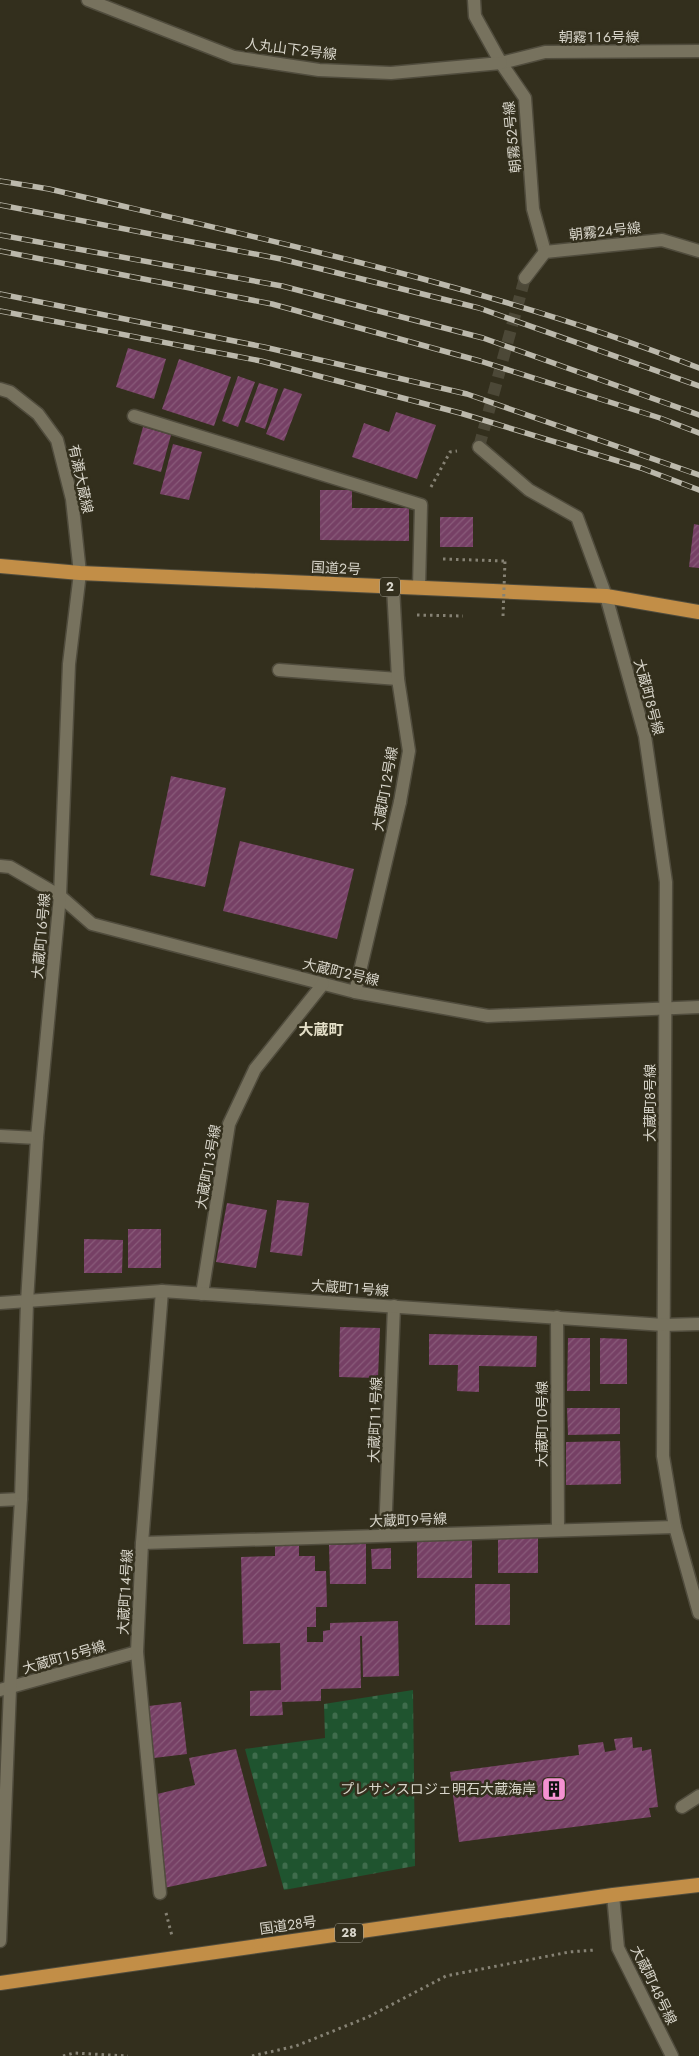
<svg xmlns="http://www.w3.org/2000/svg" width="699" height="2056" font-family="Jost,'Noto Sans JP',sans-serif">
	<style>
		.cemetery { fill: url(#cemetery-stones) }
		.building { fill: url(#building-hatch) }
		.lines { fill: none; stroke-linecap: round; stroke-linejoin: round }
		.minor-tunnel { stroke: #4c4837; stroke-width: 12; stroke-dasharray: 12 6; stroke-linecap: butt }
		.service-casing { stroke: #504c3d; stroke-width: 15 }
		.minor-casing { stroke: #504c3d; stroke-width: 15 }
		.tertiary-casing { stroke: #504c3d; stroke-width: 15 }
		.secondary-casing { stroke: #504c3d; stroke-width: 15 }
		.trunk-casing { stroke: #504c3d; stroke-width: 16 }
		.path { stroke: #868274; stroke-width: 3; stroke-dasharray: 2.5 4; stroke-linecap: butt }
		.service { stroke: #77725e; stroke-width: 12 }
		.minor { stroke: #77725e; stroke-width: 12 }
		.tertiary { stroke: #77725e; stroke-width: 12 }
		.secondary { stroke: #77725e; stroke-width: 12 }
		.trunk { stroke: #c28e47; stroke-width: 14 }
		.rail-casing { stroke: #bbb8ab; stroke-width: 5.5 }
		.rail { stroke: #332f1d; stroke-width: 4; stroke-dasharray: 11; stroke-linecap: butt }
		.path-bridge { stroke: #868274; stroke-width: 3; stroke-dasharray: 2.5 4; stroke-linecap: butt }
		.labels { text-anchor: middle; dominant-baseline: central; stroke-width: 5; stroke-linejoin: round; paint-order: stroke }
		.shield { fill: #332f1d; stroke: #a6a396; stroke-width: 1 }
		.shield-label { font-size: 12px; font-weight: bold; fill: #d8d5ca }
		.street-label { font-size: 14px; fill: #d8d5ca; stroke: #332f1d }
		.poi-label { font-size: 14px; fill: #d8d5ca; stroke: #332f1d; text-anchor: end }
		.neighbourhood-label { font-size: 15px; font-weight: bold; fill: #e4dfc8; stroke: #332f1d }
	</style>
	<defs>
		<pattern id="cemetery-stones" width="16" height="16" patternUnits="userSpaceOnUse" patternTransform="scale(1.25)"><rect width="16" height="16" fill="#1f542f"/><path d="M2 7V4a2 2 0 0 1 4 0v3zM10 15v-3a2 2 0 0 1 4 0v3z" fill="#3f6c4c"/></pattern>
		<pattern id="building-hatch" width="6" height="6" patternUnits="userSpaceOnUse" patternTransform="scale(1.25)"><rect width="6" height="6" fill="#764065"/><path d="M-1 1l2-2M0 6l6-6M5 7l2-2" fill="none" stroke="#895b7a"/></pattern>
	</defs>
	<rect width="100%" height="100%" fill="#332f1d"/>
	<path class="cemetery" d="M413,1690L415,1866L284,1890L245,1749L325,1738L324,1704Z"/>
	<g class="building">
		<path d="M128,348L166,359L154,399L116,387Z"/>
		<path d="M179,359L231,377L214,426L162,409Z"/>
		<path d="M238,376L255,382L238,427L222,421Z"/>
		<path d="M259,383L278,389L265,429L245,422Z"/>
		<path d="M284,388L302,394L284,441L266,434Z"/>
		<path d="M396,412L436,425L417,479L352,457L364,423L389,432Z"/>
		<path d="M143,427L171,435L161,472L133,464Z"/>
		<path d="M173,444L202,452L189,500L160,494Z"/>
		<path d="M320,490H352V508H409V541L320,540Z"/>
		<rect x="440" y="517" width="33" height="30"/>
		<path d="M694,524L699,525V568L689,567Z"/>
		<path d="M171,776L226,788L205,887L150,875Z"/>
		<path d="M240,841L354,869L337,939L223,911Z"/>
		<path d="M277,1200L309,1203L302,1256L270,1252Z"/>
		<path d="M227,1203L267,1210L256,1268L216,1262Z"/>
		<rect x="128" y="1229" width="33" height="39"/>
		<path d="M84,1239L123,1240L122,1273H84Z"/>
		<path d="M340,1327L380,1328L378,1378L339,1377Z"/>
		<path d="M429,1334L537,1336L536,1367L479,1366V1392L457,1391L458,1365H429Z"/>
		<path d="M568,1338H590V1391H567Z"/>
		<path d="M600,1338L627,1339V1384H600Z"/>
		<path d="M567,1408H620V1434L568,1435Z"/>
		<path d="M620,1441L621,1484L566,1485V1442Z"/>
		<rect x="417" y="1537" width="55" height="41"/>
		<rect x="498" y="1537" width="40" height="36"/>
		<path d="M366,1544V1584H330L329,1545Z"/>
		<path d="M275,1545H299V1556H315V1571H326L327,1607H316V1627H307V1642H323V1631L330,1630V1623L398,1621L399,1676L363,1677L362,1636H360L361,1688L321,1689V1701L282,1702L283,1715L250,1716V1691L281,1690L280,1643L243,1644L241,1557L275,1556Z"/>
		<path d="M391,1548V1569H372L371,1549Z"/>
		<rect x="475" y="1584" width="35" height="41"/>
		<path d="M181,1702L187,1754L154,1758L149,1706Z"/>
		<path d="M632,1737L633,1748L642,1747V1751L651,1749L658,1807L649,1808L651,1817L459,1842L450,1772L579,1755L578,1745L603,1742L605,1752L616,1750L614,1739Z"/>
		<path d="M236,1749L267,1866L164,1888L157,1794L195,1785L189,1758Z"/>
	</g>
	<g class="lines">
		<path class="minor-tunnel" d="M479,447L525,278"/>
		<defs>
			<g id="service">
				<path d="M279,670L398,679"/>
				<path d="M60,896L92,924L355,992L488,1016L699,1007"/>
				<path d="M355,992L400,802"/>
				<path d="M202,1294L229,1124L255,1069L323,984"/>
				<path d="M557,1317L558,1530"/>
				<path d="M0,1500L21,1499"/>
				<path d="M385,1535L394,1306"/>
				<path d="M142,1543L675,1527"/>
				<path d="M0,1690L137,1652"/>
				<path d="M160,1893L137,1652L142,1543L162,1291"/>
			</g>
			<g id="minor">
				<path d="M474,0L475,16L501,63L525,98L533,209L545,252"/>
				<path d="M501,63L545,52L699,51"/>
				<path d="M525,278L545,252L662,240L699,251"/>
				<path d="M134,416L421,505L419,588"/>
				<path d="M479,447L529,490L577,517L606,596L645,736L666,882L663,1456L675,1527L699,1613"/>
				<path d="M393,587L398,679L409,751L400,802"/>
				<path d="M0,866L10,867L60,896"/>
				<path d="M0,1136L37,1138"/>
				<path d="M0,1303L162,1291L664,1325L699,1324"/>
				<path d="M682,1807L699,1796"/>
			</g>
			<g id="tertiary">
				<path d="M88,0L234,57L319,70L391,73L501,63"/>
				<path d="M613,1895L618,1948L672,2056"/>
				<path d="M0,1941L10,1689L21,1499L27,1302L37,1138L60,896L69,664L80,573"/>
			</g>
			<path id="secondary" d="M0,389L10,392L38,414L57,440L72,499L80,573"/>
			<g id="trunk">
				<path d="M0,566L80,573L606,596L699,612"/>
				<path d="M0,1983L613,1895L699,1885"/>
			</g>
		</defs>
		<use href="#service" class="service-casing"/>
		<use href="#minor" class="minor-casing"/>
		<use href="#tertiary" class="tertiary-casing"/>
		<use href="#secondary" class="secondary-casing"/>
		<use href="#trunk" class="trunk-casing"/>
		<g class="path">
			<path d="M431,487L450,452L457,451"/>
			<path d="M443,559L505,561"/>
			<path d="M417,615L463,616"/>
			<path d="M166,1913L172,1936"/>
			<path d="M63,2056L74,2053L128,2056"/>
			<path d="M252,2056L296,2046L368,2017L446,1976L569,1952L595,1950"/>
		</g>
		<use href="#service" class="service"/>
		<use href="#minor" class="minor"/>
		<use href="#tertiary" class="tertiary"/>
		<use href="#secondary" class="secondary"/>
		<use href="#trunk" class="trunk"/>
		<defs>
			<g id="rail">
				<path d="M0,181L49,189C267,240 489,286 699,368"/>
				<path d="M0,205L281,259L479,308L699,386"/>
				<path d="M0,235L282,286L483,338L699,415"/>
				<path d="M0,251L272,304L480,361L660,418L699,433"/>
				<path d="M0,294L264,347L467,394L699,475"/>
				<path d="M0,311L261,361L460,413L641,468L699,490"/>
			</g>
		</defs>
		<use href="#rail" class="rail-casing"/>
		<use href="#rail" class="rail"/>
		<path class="path-bridge" d="M503,616L505,561"/>
	</g>
	<defs>
		<symbol id="building-square" viewBox="-11 -11 22 22"><rect x="-9" y="-9" width="18" height="18" rx="4" fill="#f591d2" stroke="#332f1d"/><path d="M-4-6H4V6H1V3H-1V6H-4ZM-2.5-4.3h1.7v1.8h-1.7ZM.8-4.3h1.7v1.8H.8ZM-2.5-1h1.7V.8h-1.7ZM.8-1h1.7V.8H.8Z" fill="#111"/></symbol>
	</defs>
	<g fill-rule="evenodd">
		<use href="#building-square" x="540" y="1775" width="28" height="28"/>
	</g>
	<g class="labels">
		<g class="shield">
			<rect x="380" y="577.5" width="20" height="19" rx="4"/>
			<rect x="335" y="1923.5" width="28" height="19" rx="4"/>
		</g>
		<g class="shield-label">
			<text x="390" y="587">2</text>
			<text x="349" y="1933">28</text>
		</g>
		<g class="street-label">
			<text x="599" y="37">朝霧１１６号線</text>
			<text transform="translate(291 49) rotate(7)">人丸山下２号線</text>
			<text transform="translate(512 137) rotate(-96)">朝霧５２号線</text>
			<text transform="translate(605 231) rotate(-6)">朝霧２４号線</text>
			<text transform="translate(81 479) rotate(78)">有瀬大蔵線</text>
			<text transform="translate(336 568) rotate(3)">国道2号</text>
			<text transform="translate(649 697) rotate(75)">大蔵町８号線</text>
			<text transform="translate(385 789) rotate(-80)">大蔵町１２号線</text>
			<text transform="translate(41 936) rotate(-85)">大蔵町１６号線</text>
			<text transform="translate(341 972) rotate(13)">大蔵町２号線</text>
			<text transform="translate(650 1103) rotate(-90)">大蔵町８号線</text>
			<text transform="translate(208 1167) rotate(-80)">大蔵町１３号線</text>
			<text transform="translate(350 1288) rotate(4)">大蔵町１号線</text>
			<text transform="translate(375 1420) rotate(-88)">大蔵町１１号線</text>
			<text transform="translate(542 1424) rotate(-90)">大蔵町１０号線</text>
			<text transform="translate(408 1520) rotate(-2)">大蔵町９号線</text>
			<text transform="translate(125 1592) rotate(-87)">大蔵町１４号線</text>
			<text transform="translate(64 1657) rotate(-16)">大蔵町１５号線</text>
			<text transform="translate(288 1925) rotate(-8)">国道28号</text>
			<text transform="translate(654 1985) rotate(64)">大蔵町４８号線</text>
		</g>
		<g class="poi-label">
			<text x="536" y="1789">プレサンスロジェ明石大蔵海岸</text>
		</g>
		<g class="neighbourhood-label">
			<text x="321" y="1030">大蔵町</text>
		</g>
	</g>
</svg>
